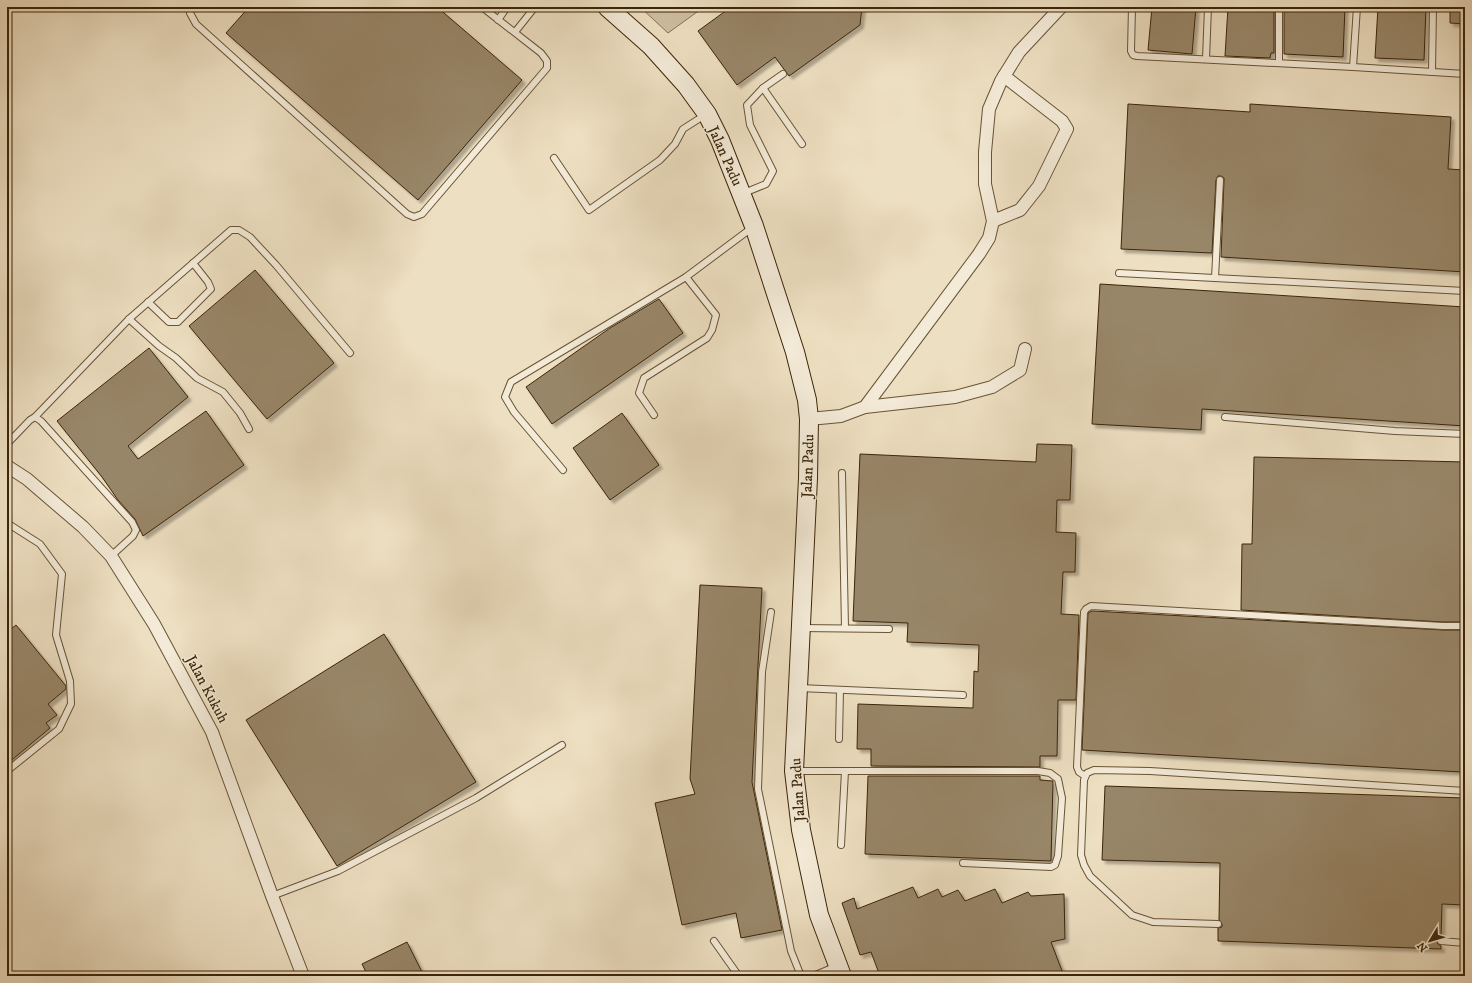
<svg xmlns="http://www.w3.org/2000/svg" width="1472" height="983" font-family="'IM FELL DW Pica',serif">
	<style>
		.green { fill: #cfbfa2; stroke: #867255 }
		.building { fill: #988668; stroke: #3c2508; filter: url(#shadow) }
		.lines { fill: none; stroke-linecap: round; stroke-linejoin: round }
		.lane-casing { stroke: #685436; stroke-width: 8 }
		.street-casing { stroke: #685436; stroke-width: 14 }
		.secondary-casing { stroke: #3c2508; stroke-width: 20 }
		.lane { stroke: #f3ead7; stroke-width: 6 }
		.street { stroke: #f3ead7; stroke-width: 12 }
		.secondary { stroke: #f3ead7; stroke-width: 18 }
		.labels { text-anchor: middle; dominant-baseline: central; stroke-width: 3; stroke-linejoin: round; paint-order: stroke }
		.street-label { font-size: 15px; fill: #3c2508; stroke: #f3ead7 }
	</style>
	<defs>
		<filter id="shadow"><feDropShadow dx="3.5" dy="3.5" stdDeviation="1" flood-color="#0004"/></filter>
	</defs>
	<rect width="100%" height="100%" fill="#eddfc1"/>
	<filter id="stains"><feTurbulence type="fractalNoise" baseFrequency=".005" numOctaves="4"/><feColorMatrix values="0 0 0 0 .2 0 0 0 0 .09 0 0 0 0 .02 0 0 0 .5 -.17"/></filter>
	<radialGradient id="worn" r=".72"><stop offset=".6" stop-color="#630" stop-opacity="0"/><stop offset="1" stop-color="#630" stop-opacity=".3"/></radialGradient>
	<path class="green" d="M640,7H704L668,33Z"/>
	<g class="building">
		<path d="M249,7H437L522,80L418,200L226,33Z"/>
		<path d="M731,7H862L860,25L789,76L775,57L737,85L698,31Z"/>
		<path d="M1152,7H1196L1192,54L1148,50Z"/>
		<path d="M1228,7H1274V53H1271L1270,58L1225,56Z"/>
		<path d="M1284,7H1345L1343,57L1284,54Z"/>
		<path d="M1378,7H1426L1424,60L1375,58Z"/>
		<path d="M1450,7H1465V24L1450,23Z"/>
		<path d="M1128,104L1250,112V104L1451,117L1448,169L1465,170V272L1221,257L1224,180V178L1221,176H1218L1216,180L1212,253L1121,249Z"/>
		<path d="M255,270L334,363L267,419L189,326Z"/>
		<path d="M1100,284L1465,307V426L1202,409L1201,430L1092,424Z"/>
		<path d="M659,299L683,333L552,424L526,387L610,328Z"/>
		<path d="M149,348L188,397L128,446L138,459L206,411L244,465L143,536L135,519L118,500L102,477L57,421Z"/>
		<path d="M622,413L659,465L610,500L573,448Z"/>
		<path d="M1037,444L1072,445L1070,500H1057L1056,532L1076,533L1075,572H1063L1061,614L1079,615L1076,700H1058L1057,756H1040V767L871,766V749H857L858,704L973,708L974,671L978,672L979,645L907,642L908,623L853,621L860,454L1036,462Z"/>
		<path d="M1254,457L1465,462V622H1443L1241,610L1242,544H1252Z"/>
		<path d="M700,585L762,588L752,782L782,930L741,938L736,913L682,925L655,803L695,794L690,779Z"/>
		<path d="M1092,611L1443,630H1465V700L1461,772L1082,750L1088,613Z"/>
		<path d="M16,625L66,686V689L48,704L57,715L46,723L50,728L7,764V632Z"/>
		<path d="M384,634L476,782L337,866L246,720Z"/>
		<path d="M868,776H1040V780L1053,781L1051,861L865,854Z"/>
		<path d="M1105,786L1465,798V905L1442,904L1441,937L1438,938L1437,941L1438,944L1441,946V949L1218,941V928L1222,927V924L1219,920L1220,863L1102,860Z"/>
		<path d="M913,887L918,898L938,889L942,897L958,890L965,901L995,889L1002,903L1028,892L1031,896L1064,894L1065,939L1051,942L1064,976H880L871,952L860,955L842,903L854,898L857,909Z"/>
		<path d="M407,942L424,976H368L362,964Z"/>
	</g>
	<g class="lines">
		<defs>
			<g id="lane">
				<path d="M191,7L190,13L196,24L407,214L414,217L422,214L547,68V61L541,53L482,7"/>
				<path d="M1132,7L1131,51L1133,55L1137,56L1353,67L1465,74"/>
				<path d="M498,20L507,7"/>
				<path d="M515,32L535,7"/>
				<path d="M1206,59L1208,7"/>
				<path d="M1279,63V7"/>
				<path d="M1353,67L1357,7"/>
				<path d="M1432,72L1433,7"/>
				<path d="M763,88L802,144"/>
				<path d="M554,158L589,210L660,160L675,144L683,129L705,115"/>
				<path d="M744,193L766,184L773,171L750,125L747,105L763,88L783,74"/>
				<path d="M1119,273L1465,291"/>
				<path d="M1215,278L1220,180"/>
				<path d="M148,302L169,322H178L211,289L208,282L193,263"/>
				<path d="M129,319L159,346L176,358L197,378L223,392L240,413L249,429"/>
				<path d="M654,415L639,393L644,378L707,338L712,330L716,315L686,277"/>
				<path d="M35,417L129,319L231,230H239L250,237L276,265L350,353"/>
				<path d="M1225,417L1395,431L1465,434"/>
				<path d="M7,444L30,420L35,417L41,421L132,522L136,530L133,536L111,556"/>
				<path d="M563,470L514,412L505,397L511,382L686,277L753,227"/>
				<path d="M842,473L845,628"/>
				<path d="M7,523L40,544L62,574L56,635L70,681L71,704L59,729L7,771"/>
				<path d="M771,612L762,672L758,789L791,951L801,976"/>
				<path d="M801,628L889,629"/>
				<path d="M799,688L963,695"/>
				<path d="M839,739L840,690"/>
				<path d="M795,771H1038L1050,773L1058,779L1062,798L1058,856L1055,865L1051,867L963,863"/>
				<path d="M1085,776L1079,772L1077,767L1084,612L1086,609L1091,606L1443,626H1465"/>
				<path d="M841,845L845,771"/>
				<path d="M272,896L338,871L476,798L562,745"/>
				<path d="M1218,924L1153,922L1132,915L1090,876L1084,865L1081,855L1084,780L1087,773L1094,770L1150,771L1465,791"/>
				<path d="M714,941L738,975L740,976"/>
				<path d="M1441,941L1465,943"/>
				<path d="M813,976L837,966"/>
			</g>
			<g id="street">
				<path d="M993,221L1020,210L1039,186L1067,129L1062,121L1004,76"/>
				<path d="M865,407L979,254L989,238L993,221L985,184V152L989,109L1001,81L1019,52L1061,7"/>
				<path d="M809,419L841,416L865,407L955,397L992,387L1020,370L1025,349"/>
				<path d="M7,466L27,479L83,527L111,556L154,624L212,732L272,896L303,976"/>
			</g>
			<path id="secondary" d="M607,7L651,46L686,85L707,114L720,140L754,226L795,352L807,400L809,419L808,478L794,771L801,830L819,915L842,976"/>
		</defs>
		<use href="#lane" class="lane-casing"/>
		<use href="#street" class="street-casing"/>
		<use href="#secondary" class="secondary-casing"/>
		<use href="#lane" class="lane"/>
		<use href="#street" class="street"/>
		<use href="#secondary" class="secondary"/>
	</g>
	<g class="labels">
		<g class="street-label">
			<text transform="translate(725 156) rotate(66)">Jalan Padu</text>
			<text transform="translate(808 466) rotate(-88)">Jalan Padu</text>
			<text transform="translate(207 689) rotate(62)">Jalan Kukuh</text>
			<text transform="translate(798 790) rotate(-94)">Jalan Padu</text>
		</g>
	</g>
	<rect width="1472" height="983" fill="none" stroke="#eddfc1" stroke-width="24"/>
	<rect x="8" y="8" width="1456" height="967" fill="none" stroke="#3c2508" stroke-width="2"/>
	<rect x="12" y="12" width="1448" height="959" fill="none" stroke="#3c2508"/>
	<g transform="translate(1430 941) rotate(232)" stroke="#f3ead7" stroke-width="3" paint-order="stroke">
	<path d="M0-3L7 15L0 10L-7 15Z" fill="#3c2508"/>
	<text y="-6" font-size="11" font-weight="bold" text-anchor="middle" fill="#3c2508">N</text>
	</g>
	<rect width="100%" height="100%" filter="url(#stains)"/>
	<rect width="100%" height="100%" fill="url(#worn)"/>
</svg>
